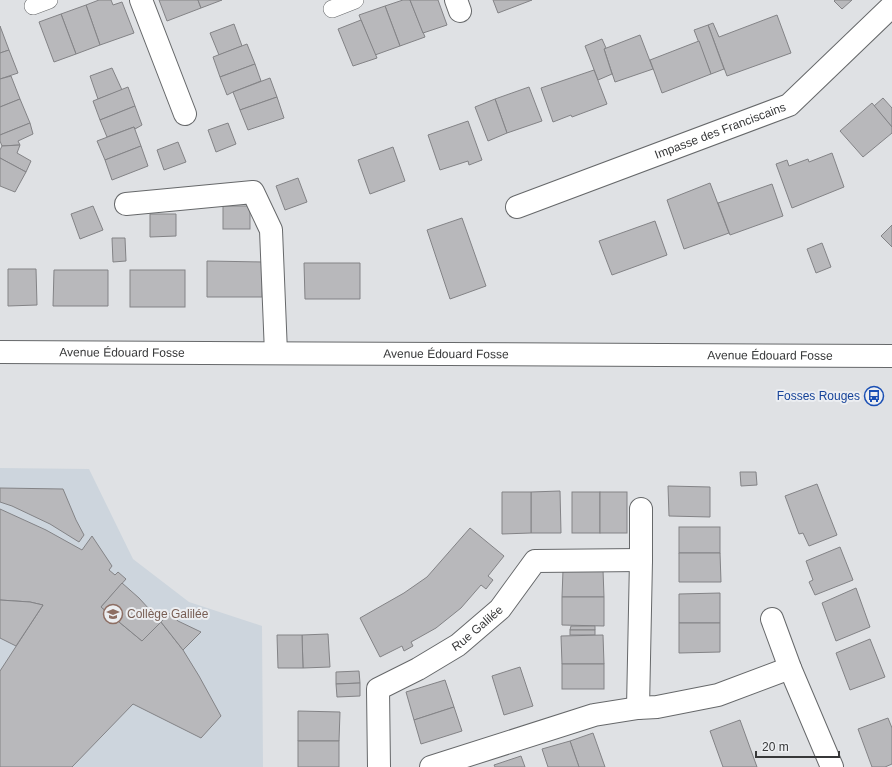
<svg xmlns="http://www.w3.org/2000/svg" width="892" height="767" font-family="Arial,sans-serif">
	<style>
		.built { fill: #cdd5dd }
		.building { fill: #b8b8bb; stroke: #838386 }
		.lines { fill: none; stroke-linecap: round; stroke-linejoin: round }
		.lane-casing { stroke: #66686a; stroke-width: 18 }
		.street-casing { stroke: #66686a; stroke-width: 24 }
		.lane { stroke: #fff; stroke-width: 17 }
		.street { stroke: #fff; stroke-width: 22 }
		.labels { text-anchor: middle; dominant-baseline: central; stroke-width: 4; stroke-linejoin: round; paint-order: stroke }
		.street-label { font-size: 12px; fill: #373839; stroke: #eceef1 }
		.transit-label { font-size: 12px; fill: #164399; stroke: #eceef1; text-anchor: end }
		.education-label { font-size: 12px; fill: #785e54; stroke: #eceef1; text-anchor: start }
	</style>
	<rect width="100%" height="100%" fill="#dfe1e4"/>
	<path class="built" d="M0,468L89,469L133,559L189,602L262,626L263,767H0Z"/>
	<g class="building">
		<path d="M99,0H111L113,5L122,2L134,33L100,45L86,5Z"/>
		<path d="M159,0H198L201,8L167,21Z"/>
		<path d="M198,0H222L201,8Z"/>
		<path d="M403,0H410L425,37L400,46L385,6Z"/>
		<path d="M410,0H438L447,25L423,33Z"/>
		<path d="M493,0H532L498,13Z"/>
		<path d="M835,0H852L842,9L834,1Z"/>
		<path d="M86,5L100,45L76,54L61,14Z"/>
		<path d="M385,6L400,46L375,55L359,15Z"/>
		<path d="M61,14L76,54L54,62L39,22Z"/>
		<path d="M777,15L791,53L727,76L708,25L713,23L719,37Z"/>
		<path d="M361,20L377,58L353,66L338,29Z"/>
		<path d="M234,24L242,46L219,55L210,33Z"/>
		<path d="M708,25L724,69L711,74L694,30Z"/>
		<path d="M0,26L9,50L0,53Z"/>
		<path d="M640,35L653,69L615,82L604,49Z"/>
		<path d="M602,39L606,48L604,49L612,74L598,80L585,46Z"/>
		<path d="M699,41L711,74L662,93L650,60Z"/>
		<path d="M247,44L255,64L220,77L213,57Z"/>
		<path d="M9,50L18,73L0,79V53Z"/>
		<path d="M255,64L261,81L233,92L227,95L220,77Z"/>
		<path d="M112,68L122,90L98,99L90,76Z"/>
		<path d="M594,70L607,104L572,117L571,115L553,122L541,88Z"/>
		<path d="M11,76L20,99L0,107V79Z"/>
		<path d="M270,78L277,97L240,110L233,92Z"/>
		<path d="M128,87L135,106L100,120L93,101Z"/>
		<path d="M529,87L542,121L507,133L495,99Z"/>
		<path d="M277,97L284,118L248,130L240,110Z"/>
		<path d="M883,98L892,108V127L874,106Z"/>
		<path d="M20,99L30,123L0,135V107Z"/>
		<path d="M495,99L507,133L488,141L475,107Z"/>
		<path d="M872,103L892,127V133L863,157L840,131Z"/>
		<path d="M135,106L142,125L135,129L134,127L107,137L100,120Z"/>
		<path d="M468,121L482,160L469,165L468,161L440,170L428,135Z"/>
		<path d="M30,123L33,134L18,141L20,145L2,146L0,141V135Z"/>
		<path d="M228,123L236,144L216,152L208,130Z"/>
		<path d="M134,127L141,146L105,160L97,141Z"/>
		<path d="M178,142L186,162L164,170L157,150Z"/>
		<path d="M20,145L17,153L31,161L26,172L0,158V150L2,146Z"/>
		<path d="M141,146L148,166L112,180L105,160Z"/>
		<path d="M393,147L405,181L370,194L358,160Z"/>
		<path d="M832,153L844,187L792,208L776,164L787,160L789,166L808,159L809,162Z"/>
		<path d="M0,158L26,172L15,192L0,186Z"/>
		<path d="M298,178L307,202L285,210L276,186Z"/>
		<path d="M710,183L729,233L684,249L667,200Z"/>
		<path d="M772,184L783,216L730,235L718,203Z"/>
		<path d="M93,206L103,230L80,239L71,214Z"/>
		<rect x="223" y="206" width="27" height="23"/>
		<path d="M150,214H176V236L150,237Z"/>
		<path d="M462,218L486,286L450,299L427,230Z"/>
		<path d="M655,221L667,255L612,275L599,241Z"/>
		<path d="M892,225V247L881,236Z"/>
		<path d="M112,238H125L126,261L113,262Z"/>
		<path d="M822,243L831,267L816,273L807,249Z"/>
		<path d="M207,261L263,262L262,297H207Z"/>
		<path d="M304,263H360V299H305Z"/>
		<path d="M8,269H36L37,305L8,306Z"/>
		<path d="M54,270H108V306H53Z"/>
		<rect x="130" y="270" width="55" height="37"/>
		<path d="M740,472H756L757,485L741,486Z"/>
		<path d="M817,484L837,535L809,546L803,533L799,534L785,496Z"/>
		<path d="M668,486L710,487V517L669,516Z"/>
		<path d="M0,488L63,489L76,520L84,535L79,542L50,524L12,506L0,502Z"/>
		<path d="M560,491L561,533H531V492Z"/>
		<path d="M502,492H531V533L502,534Z"/>
		<rect x="572" y="492" width="28" height="41"/>
		<rect x="600" y="492" width="27" height="41"/>
		<path d="M0,509L46,530L82,550L92,536L112,566L109,570L115,575L118,572L126,579L101,607L142,641L161,622L183,650L199,676L221,716L201,738L133,704L72,767H0V671L43,605L30,602L0,600Z"/>
		<rect x="679" y="527" width="41" height="26"/>
		<path d="M470,528L504,556L488,576L493,580L486,589L481,585L461,608L436,628L411,642L413,646L404,651L402,646L380,657L360,618L404,593L427,577Z"/>
		<path d="M840,547L853,580L815,595L809,582L813,580L806,561Z"/>
		<path d="M679,553H720L721,582H679Z"/>
		<path d="M563,570H603L604,597H562Z"/>
		<path d="M122,583L139,598L161,622L142,641L101,607Z"/>
		<path d="M856,588L870,627L836,641L822,603Z"/>
		<path d="M720,593V623H679V594Z"/>
		<path d="M562,597H604V626L562,625Z"/>
		<path d="M0,600L30,602L43,605L16,646L0,638Z"/>
		<path d="M169,613L178,621L201,632L183,650L161,622Z"/>
		<path d="M679,623H720V652L679,653Z"/>
		<path d="M571,626H595V630H570Z"/>
		<rect x="570" y="630" width="25" height="5"/>
		<path d="M328,634L330,667L303,668L302,635Z"/>
		<path d="M277,635H302L303,668H278Z"/>
		<path d="M603,635L604,664H562L561,636Z"/>
		<path d="M870,639L885,677L850,690L836,653Z"/>
		<rect x="562" y="664" width="42" height="25"/>
		<path d="M520,667L533,706L504,715L492,676Z"/>
		<path d="M359,671L360,683L336,684V672Z"/>
		<path d="M445,680L454,707L414,720L406,692Z"/>
		<path d="M360,683V696L337,697L336,684Z"/>
		<path d="M454,707L462,731L421,744L414,720Z"/>
		<path d="M298,711L340,712L339,741H298Z"/>
		<path d="M888,718L892,728V764L885,767H872L858,729Z"/>
		<path d="M740,720L757,767H723L710,731Z"/>
		<path d="M593,733L605,767H579L570,741Z"/>
		<rect x="298" y="741" width="41" height="26"/>
		<path d="M570,741L579,767H548L542,749Z"/>
		<path d="M521,756L525,767H495L494,765Z"/>
	</g>
	<g class="lines">
		<defs>
			<g id="lane">
				<path d="M33,6L49,0"/>
				<path d="M332,9L355,0"/>
			</g>
			<g id="street">
				<path d="M141,0L185,114"/>
				<path d="M456,0L460,11"/>
				<path d="M126,204L253,192L271,230L276,353"/>
				<path id="s1" d="M517,207L789,105L892,6"/>
				<path id="s2" d="M0,352L892,356"/>
				<path d="M772,619L790,668L832,767"/>
				<path d="M638,708L641,560V509"/>
				<path id="s3" d="M379,767L378,689L418,669L458,645L500,609L535,561L641,560"/>
				<path d="M431,767L594,715L638,708L657,707L718,695L790,668"/>
			</g>
		</defs>
		<use href="#lane" class="lane-casing"/>
		<use href="#street" class="street-casing"/>
		<use href="#lane" class="lane"/>
		<use href="#street" class="street"/>
	</g>
	<defs>
		<symbol id="bus-ring" viewBox="-11 -11 22 22"><circle r="9.5" fill="#eceef1" stroke="#1a4fb4" stroke-width="1.5"/><path d="M-5-6H5V4H4V6H2V4H-2V6H-4V4H-5ZM-3.5-4V0h7V-4ZM-3.5 1.2v1.5H-2V1.2ZM2 1.2v1.5H3.5V1.2Z" fill="#1a4fb4"/></symbol>
		<symbol id="school-ring" viewBox="-11 -11 22 22"><circle r="9.5" fill="#eceef1" stroke="#8d6e63" stroke-width="1.5"/><path d="M0-5L7-2L0 1L-7-2ZM-4 1L0 2.5L4 1V4Q0 6-4 4Z" fill="#8d6e63"/></symbol>
	</defs>
	<g fill-rule="evenodd">
		<use href="#bus-ring" x="863" y="385" width="22" height="22"/>
		<use href="#school-ring" x="102" y="603" width="22" height="22"/>
	</g>
	<g class="labels">
		<g class="street-label">
			<text stroke="none"><textPath href="#s1" startOffset="217">Impasse des Franciscains</textPath></text>
			<text stroke="none"><textPath href="#s2" startOffset="122">Avenue Édouard Fosse</textPath></text>
			<text stroke="none"><textPath href="#s2" startOffset="446">Avenue Édouard Fosse</textPath></text>
			<text stroke="none"><textPath href="#s2" startOffset="770">Avenue Édouard Fosse</textPath></text>
			<text stroke="none"><textPath href="#s3" startOffset="195">Rue Galilée</textPath></text>
		</g>
		<g class="transit-label">
			<text x="860" y="396">Fosses Rouges</text>
		</g>
		<g class="education-label">
			<text x="127" y="614">Collège Galilée</text>
		</g>
	</g>
	<path d="M756 751v6h83v-6" fill="none" stroke="#373839" stroke-width="2"/>
	<text x="762" y="751" font-size="12" fill="#373839" stroke="#eceef1" stroke-width="3" paint-order="stroke">20 m</text>
</svg>
